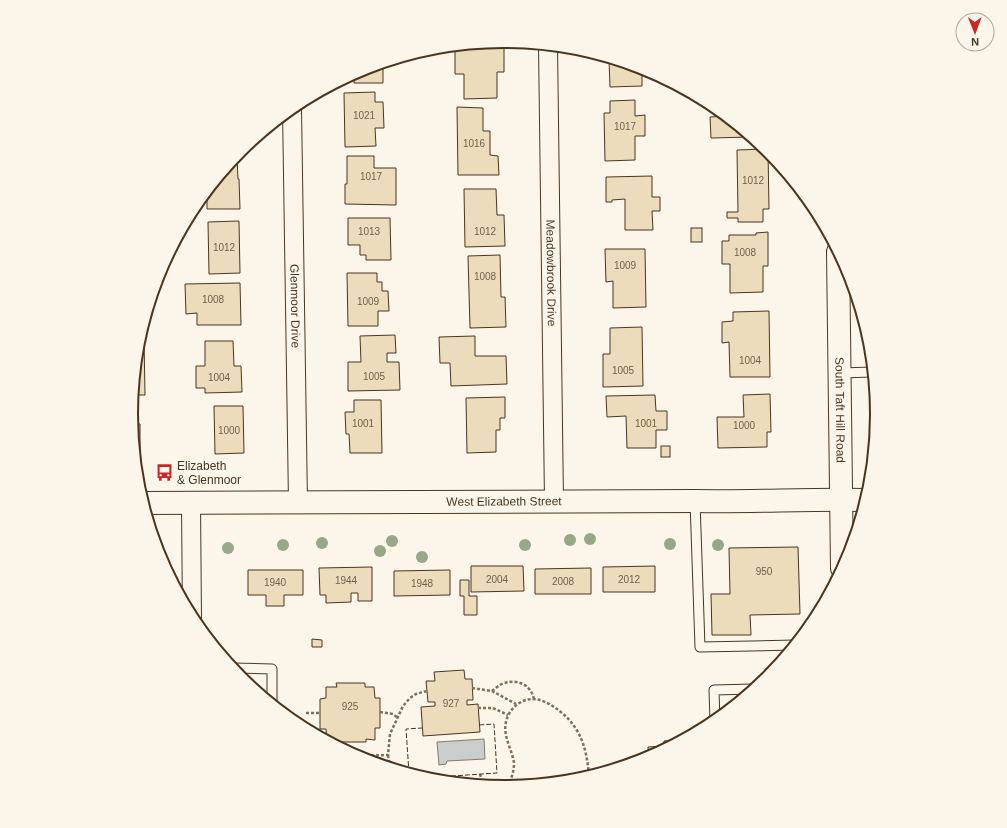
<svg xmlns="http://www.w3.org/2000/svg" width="1007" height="828" font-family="Helvetica,sans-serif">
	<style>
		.water { fill: #c9cecd; stroke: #887966 }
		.building { fill: #ecdcbc; stroke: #4a3520 }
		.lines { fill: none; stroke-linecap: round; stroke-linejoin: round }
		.lane-casing { stroke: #4a3520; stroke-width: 11 }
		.street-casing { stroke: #4a3520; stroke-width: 20 }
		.secondary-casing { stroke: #4a3520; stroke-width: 24 }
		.path { stroke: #7f6f5c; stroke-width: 2.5; stroke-dasharray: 3 2; stroke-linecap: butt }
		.lane { stroke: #fbf6e9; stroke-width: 9 }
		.street { stroke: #fbf6e9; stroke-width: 18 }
		.secondary { stroke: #fbf6e9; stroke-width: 22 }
		.fence { stroke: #4a3520; stroke-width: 1; stroke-dasharray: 5 2; stroke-linecap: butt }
		.tree { fill: #96a887 }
		.labels { text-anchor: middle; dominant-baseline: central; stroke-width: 3; stroke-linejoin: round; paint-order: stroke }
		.number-label { font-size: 10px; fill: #725f47 }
		.street-label { font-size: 12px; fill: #4a3520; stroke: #fbf6e9 }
		.poi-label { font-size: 12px; fill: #4a3520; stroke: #fbf6e9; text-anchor: start }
		.rim { fill: none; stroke: #4a3520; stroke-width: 2 }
	</style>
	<rect width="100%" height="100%" fill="#fbf6e9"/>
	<path class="water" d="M484,739L485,759L447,761L446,764L439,765L437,742Z"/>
	<g class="building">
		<path d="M504,41V72H497V98L464,99V74H455V46Z"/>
		<path d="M602,56L642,68V86L610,87L609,60L602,61Z"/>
		<path d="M383,63V83H354V73L361,69Z"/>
		<path d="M375,92V102H383L384,128H375L376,146L345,147L344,93Z"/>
		<path d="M635,100V116L645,115V136H635V160L605,161L604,113H610V101Z"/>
		<path d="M457,107L483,108V131H490V155L498,156L499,175H458Z"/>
		<path d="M726,116L751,137L711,138L710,117Z"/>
		<path d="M766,149L768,151L769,209H763V222H738V218H727V212H738L737,150Z"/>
		<path d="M347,156H374V168H396V205L345,204V184H347Z"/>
		<path d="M234,157H237L238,179H239L240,209H207V190Z"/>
		<path d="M652,176V197H660V211H652L653,230H625V199L612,200V202H606V177Z"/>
		<path d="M464,189H496L497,215H504L505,246L465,247Z"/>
		<path d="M348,218H390L391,260H366V255H360V245H348Z"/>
		<path d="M239,221L240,273L209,274L208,222Z"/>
		<rect x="691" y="228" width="11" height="14"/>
		<path d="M768,232V266H763V292L730,293V264H722V241H729V235H756V233Z"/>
		<path d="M605,249H645L646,307L613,308V281L606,282Z"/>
		<path d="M500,255L501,297H505L506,327L470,328L468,256Z"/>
		<path d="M347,273H377V282H382V291H388L389,311H378V326H348Z"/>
		<path d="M240,283L241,325H197V313L186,314L185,284Z"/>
		<path d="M769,311L770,377H730L729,342L722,343V322L733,321V312Z"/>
		<path d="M642,327L643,386L603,387V354H610V328Z"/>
		<path d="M395,335L396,353H387V362H399L400,390L348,391V362H361L360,336Z"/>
		<path d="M475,336V356H506L507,384L451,386L450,363H440L439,337Z"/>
		<path d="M139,338H144L145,395H132Z"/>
		<path d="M205,341H233L234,366H241L242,392L205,393V388H196V366H205Z"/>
		<path d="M770,394L771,432H767V447L718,448L717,417H744L743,395Z"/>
		<path d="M655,395L656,411H667V430H656V448H627L626,416L607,417L606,396Z"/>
		<path d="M505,397V418H500V430H496V452L467,453L466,398Z"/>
		<path d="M354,400H381L382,453H350L349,434H346L345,412H354Z"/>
		<path d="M214,406H243L244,453L215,454Z"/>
		<path d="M131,424H140V455H135Z"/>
		<rect x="661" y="446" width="9" height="11"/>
		<path d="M798,547L800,614L750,615L751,635H712L711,594H730L729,548Z"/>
		<path d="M471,566H523L524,591L471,592Z"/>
		<path d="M655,566V592H603V567Z"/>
		<path d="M372,567V601H358V593H351V602L326,603V595H320L319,568Z"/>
		<path d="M591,568V594H535V569Z"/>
		<path d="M248,570H303V595H284V606H266V595H248Z"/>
		<path d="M450,570V595L394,596V571Z"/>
		<path d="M460,580H469V596H477V615H464V596H460Z"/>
		<path d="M312,639L322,640V647H312Z"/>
		<path d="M464,670L465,679H472L473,700H467V705L478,704L480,732L423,736L421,707L435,706V702H428L426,681H435L434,672Z"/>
		<path d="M336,683H365V687H374L375,698H380V728H375V740L366,739V742H337V740H327L326,729H320V699L326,698V687H337Z"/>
		<path d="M680,740L649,757L648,747L664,746V741Z"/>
	</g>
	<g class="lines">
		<defs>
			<g id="lane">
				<path d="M840,373L872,372"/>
				<path d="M695,501L700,647L794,645"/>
				<path d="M232,668L272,669V704"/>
				<path d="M715,721L714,690L753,689"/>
			</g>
			<g id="street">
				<path id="s1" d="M548,45L554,501"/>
				<path id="s2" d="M292,108L298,503"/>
				<path d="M191,503L192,619"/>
			</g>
			<g id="secondary">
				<path id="s3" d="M838,252L842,568"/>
				<path id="s4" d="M143,503C327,503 511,501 695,501C752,502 808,499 865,500"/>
			</g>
		</defs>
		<use href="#lane" class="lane-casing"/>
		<use href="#street" class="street-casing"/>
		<use href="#secondary" class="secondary-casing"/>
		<g class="path">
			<path d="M472,688L492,691L516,704"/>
			<path d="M492,691C496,688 500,684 505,683C518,679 531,685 534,699"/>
			<path d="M478,708H493L508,715"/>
			<path d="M380,712L393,714L398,718"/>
			<path d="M306,713H320"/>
			<path d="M388,755L390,767"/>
			<path d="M356,756L388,755L390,734L403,706L410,698L416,694L427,691"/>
			<path d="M480,774L483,785"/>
			<path d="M508,787C511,779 514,772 514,763C513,755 509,747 507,739C502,724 508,708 523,701C537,695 551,704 562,713C582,730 587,751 589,776"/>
		</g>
		<use href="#lane" class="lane"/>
		<use href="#street" class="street"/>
		<use href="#secondary" class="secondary"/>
		<g class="fence">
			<path d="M409,773L406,729L422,728"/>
			<path d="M423,778L497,773L494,724L479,725"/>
		</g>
	</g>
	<g class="tree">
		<circle cx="590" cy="539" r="6"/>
		<circle cx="570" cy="540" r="6"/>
		<circle cx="392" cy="541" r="6"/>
		<circle cx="322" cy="543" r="6"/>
		<circle cx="670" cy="544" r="6"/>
		<circle cx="283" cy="545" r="6"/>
		<circle cx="525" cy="545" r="6"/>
		<circle cx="718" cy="545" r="6"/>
		<circle cx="228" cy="548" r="6"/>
		<circle cx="380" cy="551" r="6"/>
		<circle cx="422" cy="557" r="6"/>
	</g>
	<defs>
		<symbol id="bus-bare" viewBox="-9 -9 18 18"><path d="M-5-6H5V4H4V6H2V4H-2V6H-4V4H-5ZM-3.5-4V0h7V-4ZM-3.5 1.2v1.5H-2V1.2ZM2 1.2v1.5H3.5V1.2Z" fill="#c62828" stroke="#fbf6e9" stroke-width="2.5" paint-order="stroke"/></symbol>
	</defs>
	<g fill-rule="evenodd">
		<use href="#bus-bare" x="152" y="460" width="25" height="25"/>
	</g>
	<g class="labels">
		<g class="number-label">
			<text x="364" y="115">1021</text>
			<text x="625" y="126">1017</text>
			<text x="474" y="143">1016</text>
			<text x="371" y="176">1017</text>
			<text x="753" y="180">1012</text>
			<text x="369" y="231">1013</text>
			<text x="485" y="231">1012</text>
			<text x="224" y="247">1012</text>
			<text x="745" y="252">1008</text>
			<text x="625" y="265">1009</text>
			<text x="485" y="276">1008</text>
			<text x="213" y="299">1008</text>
			<text x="368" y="301">1009</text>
			<text x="750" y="360">1004</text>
			<text x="623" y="370">1005</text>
			<text x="374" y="376">1005</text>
			<text x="219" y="377">1004</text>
			<text x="363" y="423">1001</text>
			<text x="646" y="423">1001</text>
			<text x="744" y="425">1000</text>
			<text x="229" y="430">1000</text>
			<text x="764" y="571">950</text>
			<text x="497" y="579">2004</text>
			<text x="629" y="579">2012</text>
			<text x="346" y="580">1944</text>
			<text x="563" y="581">2008</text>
			<text x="275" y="582">1940</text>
			<text x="422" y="583">1948</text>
			<text x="451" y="703">927</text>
			<text x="350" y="706">925</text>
		</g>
		<g class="street-label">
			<text stroke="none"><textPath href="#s1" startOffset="228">Meadowbrook Drive</textPath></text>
			<text stroke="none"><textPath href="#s2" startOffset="198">Glenmoor Drive</textPath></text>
			<text stroke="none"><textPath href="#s3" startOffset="158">South Taft Hill Road</textPath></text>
			<text stroke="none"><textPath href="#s4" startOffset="361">West Elizabeth Street</textPath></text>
		</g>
		<g class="poi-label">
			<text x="177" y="466">Elizabeth<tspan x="177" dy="14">&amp; Glenmoor</tspan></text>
		</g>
	</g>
	<path d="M0 0H1007V828H0ZM138 414a366 366 0 1 1 732 0a366 366 0 1 1-732 0Z" fill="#fbf6e9" fill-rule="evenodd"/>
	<path class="rim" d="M138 414a366 366 0 1 1 732 0a366 366 0 1 1-732 0Z"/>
	<g transform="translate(975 32) rotate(179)"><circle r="19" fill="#fbf6e9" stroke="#b4a999"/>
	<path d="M0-3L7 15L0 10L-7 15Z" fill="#c62828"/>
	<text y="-6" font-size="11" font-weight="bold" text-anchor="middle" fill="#4a3520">N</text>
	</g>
</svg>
